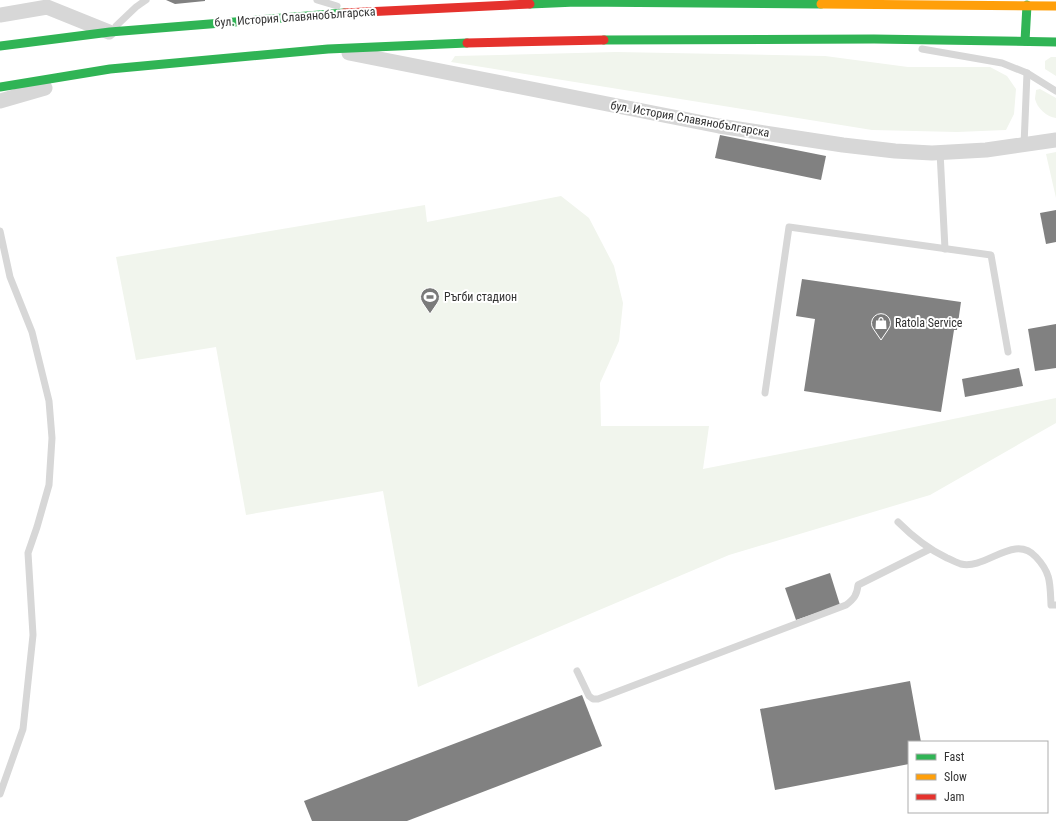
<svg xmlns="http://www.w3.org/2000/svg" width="1056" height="821" font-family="'Roboto Condensed',sans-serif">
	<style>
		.green { fill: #f1f5ed }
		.building { fill: #818181 }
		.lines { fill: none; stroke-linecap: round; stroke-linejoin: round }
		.lane { stroke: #d7d7d7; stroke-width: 7 }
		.street { stroke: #d7d7d7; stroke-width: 15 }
		.fast { stroke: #30b455; stroke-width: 9 }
		.slow { stroke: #ff9f0a; stroke-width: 9 }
		.jam { stroke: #e5322d; stroke-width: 9 }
		.labels { text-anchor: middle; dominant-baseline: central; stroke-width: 4; stroke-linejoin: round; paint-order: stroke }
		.street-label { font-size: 12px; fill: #333; stroke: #fff }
		.poi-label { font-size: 12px; fill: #333; stroke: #fff; text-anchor: start }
	</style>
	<rect width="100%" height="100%" fill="#fff"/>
	<g class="green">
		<path d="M616,52L825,56L908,67H990L1007,76L1016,89L1014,114L1006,130L957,132L872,130L451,62L455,56Z"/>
		<path d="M1051,57H1056V76L1045,69V61Z"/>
		<path d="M1040,89L1056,98V118C1047,117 1037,108 1035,99C1035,97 1036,92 1036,90Z"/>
		<path d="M1056,152V198L1046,154Z"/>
		<path d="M561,196L589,218L614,266L623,303L619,341L600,383L601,426H709L703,469L821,446L1056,398V423L930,495L729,555L418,687L383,491L246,515L216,347L136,360L116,257L425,205L427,222Z"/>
	</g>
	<g class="building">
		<path d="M166,0H205V1L175,4Z"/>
		<path d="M720,135L826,156L821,180L715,158Z"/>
		<path d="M1056,210V242L1046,244L1040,213Z"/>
		<path d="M802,279L961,302L957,330H954L941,412L804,391L815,319L796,316Z"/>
		<path d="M1056,324V368L1035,371L1028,329Z"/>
		<path d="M1019,368L1023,386L965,397L962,379Z"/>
		<path d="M830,573L840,605L796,620L785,588Z"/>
		<path d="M910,681L921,742H909V764L775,790L760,709Z"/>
		<path d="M582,695L602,746L407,821H312L304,801Z"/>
	</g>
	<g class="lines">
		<g class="lane">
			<path d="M317,0L337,6"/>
			<path d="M116,26L136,7L146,0"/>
			<path d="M922,49L1002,63L1027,73L1056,91"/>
			<path d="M1024,145L1027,73"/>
			<path d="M940,152L945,249"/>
			<path d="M0,231L10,277L32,332L49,401L52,438L49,485L37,527L28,553L33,635L23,729L0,794"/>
			<path d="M765,393L789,227L991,255L1008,352"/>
			<path d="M898,522C913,537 928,549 947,558C952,560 957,563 961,564C986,570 1014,533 1036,557C1051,573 1050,583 1051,605H1056"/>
			<path d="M577,671L589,696L593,699H598L846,605C854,599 857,595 858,585L930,549"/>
		</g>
		<g class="street">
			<path d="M0,15L47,7L109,32"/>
			<path d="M349,53L719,126L843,145L895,151L932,153L986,150L1056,140"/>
			<path d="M0,101L45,88"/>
		</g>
		<g class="fast">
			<path d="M530,4L576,2L821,4"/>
			<path d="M604,40L874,39L1056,42"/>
			<path d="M1025,41L1027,5"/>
			<path d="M0,46L110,32L344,13"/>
			<path d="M0,87L110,69L328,49L467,43"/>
		</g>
		<path class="slow" d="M821,4L1056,6"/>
		<g class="jam">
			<path d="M344,13L530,4"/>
			<path d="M467,43L604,40"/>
		</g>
	</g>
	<defs>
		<symbol id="stadium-pin" viewBox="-11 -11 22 30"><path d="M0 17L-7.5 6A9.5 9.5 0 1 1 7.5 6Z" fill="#7a7a7a" stroke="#fff"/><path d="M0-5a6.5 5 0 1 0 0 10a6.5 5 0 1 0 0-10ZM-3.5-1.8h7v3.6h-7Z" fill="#fff"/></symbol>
		<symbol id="shop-pin" viewBox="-11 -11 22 30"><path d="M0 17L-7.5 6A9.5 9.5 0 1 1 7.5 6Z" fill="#7a7a7a" stroke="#fff"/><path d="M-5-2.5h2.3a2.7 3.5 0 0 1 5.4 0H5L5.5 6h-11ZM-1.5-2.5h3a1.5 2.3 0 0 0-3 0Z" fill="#fff"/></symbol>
	</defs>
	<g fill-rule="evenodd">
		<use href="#stadium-pin" x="419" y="286" width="22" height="30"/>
		<use href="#shop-pin" x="870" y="312" width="22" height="30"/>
	</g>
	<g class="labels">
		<g class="street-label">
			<text transform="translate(295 17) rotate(-4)">бул. История Славянобългарска</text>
			<text transform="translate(690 119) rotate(10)">бул. История Славянобългарска</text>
		</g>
		<g class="poi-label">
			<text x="444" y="297">Ръгби стадион</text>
			<text x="895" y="323">Ratola Service</text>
		</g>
	</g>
	<rect x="908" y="741" width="140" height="72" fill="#ffffff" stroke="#adadad"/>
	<rect x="916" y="754" width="20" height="6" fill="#30b455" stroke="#adadad"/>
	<text x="944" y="761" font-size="12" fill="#333333">Fast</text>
	<rect x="916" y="774" width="20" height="6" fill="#ff9f0a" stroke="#adadad"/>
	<text x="944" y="781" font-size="12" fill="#333333">Slow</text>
	<rect x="916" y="794" width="20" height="6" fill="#e5322d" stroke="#adadad"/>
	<text x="944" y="801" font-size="12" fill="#333333">Jam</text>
</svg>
